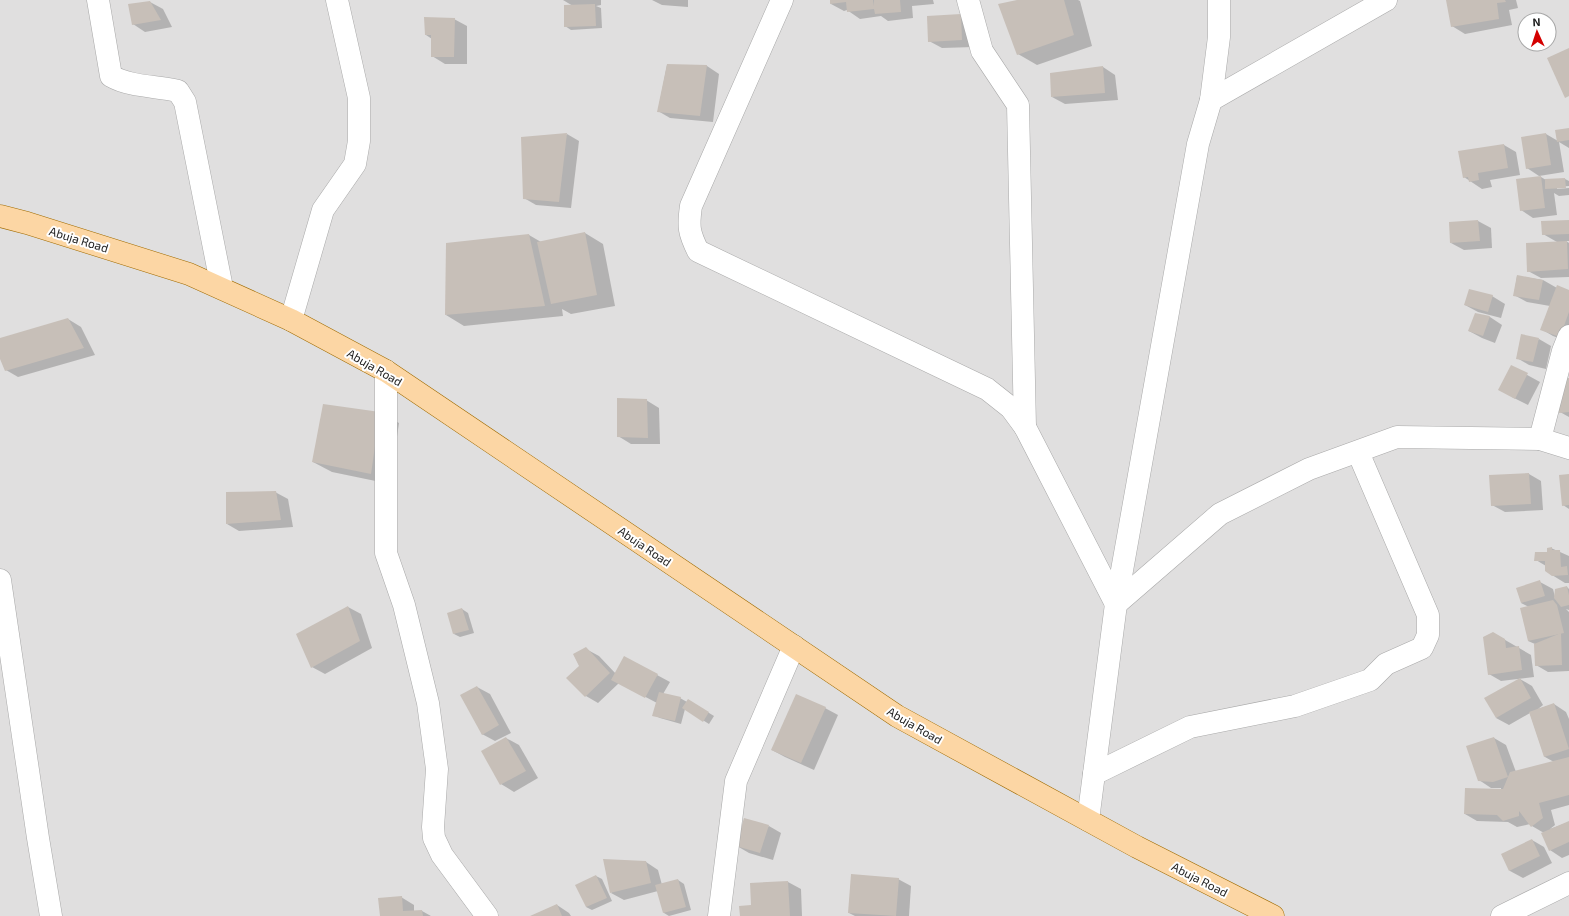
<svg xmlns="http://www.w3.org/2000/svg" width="1569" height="916" font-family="'Exo 2',sans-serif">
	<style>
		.residential { fill: #e0dfdf; fill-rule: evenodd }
		.shadow { fill: #0003 }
		.building { fill: #c7bfb8 }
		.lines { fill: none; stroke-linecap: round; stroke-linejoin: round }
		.minor-casing { stroke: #a9a9a9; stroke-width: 23 }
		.primary-casing { stroke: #a06b00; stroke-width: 23 }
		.minor { stroke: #fff; stroke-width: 22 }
		.primary { stroke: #fcd6a4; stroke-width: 22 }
		.labels { text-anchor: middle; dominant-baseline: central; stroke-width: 4; stroke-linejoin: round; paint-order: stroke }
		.street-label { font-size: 12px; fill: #222; stroke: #fff }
	</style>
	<rect width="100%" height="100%" fill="#f2efe9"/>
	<path class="residential" d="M0,0H1569V916H0ZM1525,20H1549V44H1525Z"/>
	<g class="shadow">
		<path d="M563,0H601V5L596,6L601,8L602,28L571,30L565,26L573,6Z"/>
		<path d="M652,0H688V7L662,5Z"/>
		<path d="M831,0H933L934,4L912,6L913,18L888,21L881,16L860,19L847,10L844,11L831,4Z"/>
		<path d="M1021,0H1078L1080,1L1092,46L1037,65L1018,54Z"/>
		<path d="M1447,0H1516L1518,8L1509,10L1512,25L1465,34L1452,26Z"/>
		<path d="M150,2L163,9L172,27L145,32L133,24Z"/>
		<path d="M960,15L974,47L942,48L929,41Z"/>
		<path d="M454,19L467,26V64H445L432,56V39L426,35Z"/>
		<path d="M667,65L707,66L719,74L713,122L670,118L658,111Z"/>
		<path d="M1103,67L1115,75L1118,100L1065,104L1052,97Z"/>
		<path d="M1569,129V148L1559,142L1564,172L1539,176L1527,168L1546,134L1558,141Z"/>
		<path d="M567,134L579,141L571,208L536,205L524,198Z"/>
		<path d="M1504,145L1516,152L1520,175L1490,180L1492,187L1482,189L1464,177Z"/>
		<path d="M1541,177L1546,180L1565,179L1569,181V186L1557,187V189L1569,188V195L1559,196L1554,193L1557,215L1533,218L1521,210Z"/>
		<path d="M1478,221L1491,228L1492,248L1464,250L1451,243Z"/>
		<path d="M1569,221V241H1566L1569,243V277L1541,278L1528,271L1557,242L1543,234Z"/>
		<path d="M585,233L603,244L615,306L571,314L562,309L563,316L464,326L446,315L529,235L541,242Z"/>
		<path d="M1517,276L1543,280L1557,288L1569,291V342L1553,336L1541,329L1550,306L1527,302L1514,295Z"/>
		<path d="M1492,296L1505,304L1501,318L1478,312L1465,305Z"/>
		<path d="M1476,315L1490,317L1502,325L1495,343L1482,338L1469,331Z"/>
		<path d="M68,319L81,327L95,355L18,377L6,370L0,357V339Z"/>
		<path d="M1539,339L1551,346L1546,369L1529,365L1517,358Z"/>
		<path d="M1511,366L1540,382L1528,405L1512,397Z"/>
		<path d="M1569,379V417L1560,412Z"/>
		<path d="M646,400L659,408L660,444H631L618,436Z"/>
		<path d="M380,413L399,423L390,484L332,472L313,462Z"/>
		<path d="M1529,474L1541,481L1543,510L1505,512L1492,505Z"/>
		<path d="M1569,475V509L1563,505Z"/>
		<path d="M275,492L288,499L293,527L239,531L227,524Z"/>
		<path d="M1551,548L1569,556V583H1565L1552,575L1546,566L1536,560L1548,553Z"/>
		<path d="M1540,582L1553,589L1555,597L1567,587L1569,589V610L1566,609L1569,612V671L1548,672L1536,665L1535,644L1528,641L1529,607L1521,603Z"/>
		<path d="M348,607L361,614L372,648L325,674L312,667Z"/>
		<path d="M462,609L468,613L474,633L460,637L454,634Z"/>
		<path d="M1493,633L1531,655L1534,677L1501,681L1489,674Z"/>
		<path d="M586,649L599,656L616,674L657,675L670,682L663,694L680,698L687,702L688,700L714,716L709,724L685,709L681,724L660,718L654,715L657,703L619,683L598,703L586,696L580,666Z"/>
		<path d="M1520,679L1532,686L1543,705L1538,709L1554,704L1566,712L1569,719V805L1551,810L1555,825L1550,829L1569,822V855L1562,858L1550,850L1544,833L1532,826L1530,824L1517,827L1508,822L1477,821L1465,814L1501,790V788H1491L1479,780L1494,738L1506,745L1516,772L1554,762L1545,757L1530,713L1509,725L1496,718Z"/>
		<path d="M477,687L490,694L511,733L495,741L482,734Z"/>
		<path d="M825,708L838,715L814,770L785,757L772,750Z"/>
		<path d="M506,738L519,745L538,778L514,792L501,784Z"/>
		<path d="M769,826L781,833L773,860L749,853L737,846Z"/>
		<path d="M1532,840L1544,847L1552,863L1523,878L1510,871L1502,855Z"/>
		<path d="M646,862L658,870L662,885L678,880L684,884L691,910L669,916L664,913L658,891L624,900L611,893Z"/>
		<path d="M596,876L602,879L612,901L592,910L586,907Z"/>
		<path d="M898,879L911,886L909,916H855L849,913Z"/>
		<path d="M788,882L801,889L802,916H741L752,906L751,884Z"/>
		<path d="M401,897L414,905V911H422L431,916H381Z"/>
		<path d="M557,905L569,913L571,916H532Z"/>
	</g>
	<g class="building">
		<path d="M830,0H873L874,6V0H900L901,12L875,14L874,9L847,12L846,2L830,4Z"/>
		<path d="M1017,0H1064L1074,35L1017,55L998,4Z"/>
		<path d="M1446,0H1505L1506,2L1497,3L1499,19L1451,27Z"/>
		<path d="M150,1L161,20L132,25L128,4Z"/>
		<path d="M595,4L596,26L564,27V5Z"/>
		<path d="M961,14L962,40L928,42L927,16Z"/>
		<path d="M424,17L455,18L454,57H431V35H425Z"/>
		<path d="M1569,48V96L1565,98L1547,58Z"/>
		<path d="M667,64L707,65L700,116L657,112Z"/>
		<path d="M1103,66L1105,93L1051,97L1050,73Z"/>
		<path d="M1569,128V140L1557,142L1555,130Z"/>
		<path d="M567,133L559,202L523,199L521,137Z"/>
		<path d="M1546,133L1551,165L1526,169L1521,137Z"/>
		<path d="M1504,144L1508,168L1478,173L1479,180L1469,182L1468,177L1463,178L1458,151Z"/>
		<path d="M1541,176L1545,208L1520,211L1516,179Z"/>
		<path d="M1565,178L1566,188L1545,189V179Z"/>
		<path d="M1478,220L1480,241L1450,243L1449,222Z"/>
		<path d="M1569,220V234L1542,235L1541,221Z"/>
		<path d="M585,232L597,295L551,304L537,242Z"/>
		<path d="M529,234L545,306L445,315L446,243Z"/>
		<path d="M1567,241L1568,269L1527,272L1526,243Z"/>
		<path d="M1517,275L1543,280L1539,300L1513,296Z"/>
		<path d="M1557,285L1569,290V312L1560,337L1540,330Z"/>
		<path d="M1469,289L1493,295L1488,312L1464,305Z"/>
		<path d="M1475,313L1490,316L1483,336L1468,331Z"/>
		<path d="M68,318L84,348L5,371L0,359V338Z"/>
		<path d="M1521,334L1539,338L1533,362L1516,359Z"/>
		<path d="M1511,365L1528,373L1515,399L1498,390Z"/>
		<path d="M1558,378H1569V412L1559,413Z"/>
		<path d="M617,398L647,399L648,438L617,437Z"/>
		<path d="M323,404L380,412L371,474L312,462Z"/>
		<path d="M1529,473L1531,504L1491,506L1489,475Z"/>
		<path d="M1569,474V505L1562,506L1559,475Z"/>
		<path d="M276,491L281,520L226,524V492Z"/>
		<path d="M1552,547V550H1560L1561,567L1567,566L1568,575L1552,576L1545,571V561H1534L1535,552H1547V548Z"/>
		<path d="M1540,580L1545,596L1521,603L1516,588Z"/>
		<path d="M1567,586L1569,595V605L1561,607L1554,598L1555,589Z"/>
		<path d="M1553,600L1557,605L1564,633L1528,641L1520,608Z"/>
		<path d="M348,606L360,641L311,668L296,634Z"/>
		<path d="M462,608L469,630L453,634L447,613Z"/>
		<path d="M1493,632L1505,639L1506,648L1519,646L1522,670L1488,675L1483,637Z"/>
		<path d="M1561,633L1562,665L1535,666L1534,644Z"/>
		<path d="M586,647L610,673L585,697L566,678L579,666L573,654Z"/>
		<path d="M624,656L658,674L645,698L611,680Z"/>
		<path d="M1520,678L1531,698L1496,718L1484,698Z"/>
		<path d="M477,686L499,725L482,735L460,695Z"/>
		<path d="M659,692L681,697L675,721L652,716Z"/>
		<path d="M796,694L826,707L801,763L771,750Z"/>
		<path d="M688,699L709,712L703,722L682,708Z"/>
		<path d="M1554,703L1569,749L1544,757L1529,712Z"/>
		<path d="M506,737L526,771L500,785L481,751Z"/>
		<path d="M1494,737L1508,777L1493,782L1478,781L1466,746Z"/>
		<path d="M1569,757V795L1539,803L1543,818L1531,827L1519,811V816L1503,821L1497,815L1464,814L1465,788L1503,789L1510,772Z"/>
		<path d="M744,818L769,825L760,853L736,846Z"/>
		<path d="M1569,821V842L1549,851L1541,833Z"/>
		<path d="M1532,839L1540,856L1509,871L1501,854Z"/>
		<path d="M603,859L646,861L651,883L610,893Z"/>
		<path d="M851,874L899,878L896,916L848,913Z"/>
		<path d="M596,875L607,898L586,907L575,885Z"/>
		<path d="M678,879L686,907L663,913L655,885Z"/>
		<path d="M788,881L790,916H740L739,906L751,905L750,883Z"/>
		<path d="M402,896L403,911L422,910L423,916H380L378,898Z"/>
		<path d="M557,904L562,916H530Z"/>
	</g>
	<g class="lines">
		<defs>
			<g id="minor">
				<path d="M98,0L111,76C130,87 157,86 178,91L185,102L222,288"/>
				<path d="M782,0L691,206C688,227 689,233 698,251L987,389L1011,408L1025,427L1116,604L1220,514L1309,469L1397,437L1540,439L1569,448"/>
				<path d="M968,0L982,51L1018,105L1025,427"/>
				<path d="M1211,100L1386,0"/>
				<path d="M291,320L323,210L355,164L359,141V98L337,0"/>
				<path d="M386,371V553L404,605L428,703L437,769L433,827L434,838L442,855L487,916"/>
				<path d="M1540,439L1563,351L1569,336"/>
				<path d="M0,580L38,838L51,916"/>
				<path d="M1094,774L1190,727L1295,706L1370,680L1386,664L1422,648L1428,635V615L1358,452"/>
				<path d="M1088,820L1116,604L1198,144L1211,100L1219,37V0"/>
				<path d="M719,916L736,781L794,646"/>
				<path d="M1502,916L1569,883"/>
			</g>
			<path id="primary" d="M0,216L27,223L189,274L291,320L386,371L897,716L1137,847L1273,916"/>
		</defs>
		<use href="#minor" class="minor-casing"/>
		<use href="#primary" class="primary-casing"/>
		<use href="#minor" class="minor"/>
		<use href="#primary" class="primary"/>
	</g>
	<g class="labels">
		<g class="street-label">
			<text transform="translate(79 239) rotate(17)">Abuja Road</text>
			<text transform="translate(375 367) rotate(30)">Abuja Road</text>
			<text transform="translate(645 546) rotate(34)">Abuja Road</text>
			<text transform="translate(915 725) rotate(30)">Abuja Road</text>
			<text transform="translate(1200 879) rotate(27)">Abuja Road</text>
		</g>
	</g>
	<g transform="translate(1537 32) rotate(357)"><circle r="19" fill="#ffffff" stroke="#a7a7a7"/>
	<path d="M0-3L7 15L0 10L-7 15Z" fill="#d40000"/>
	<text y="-6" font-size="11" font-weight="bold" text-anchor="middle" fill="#222222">N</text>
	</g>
</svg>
